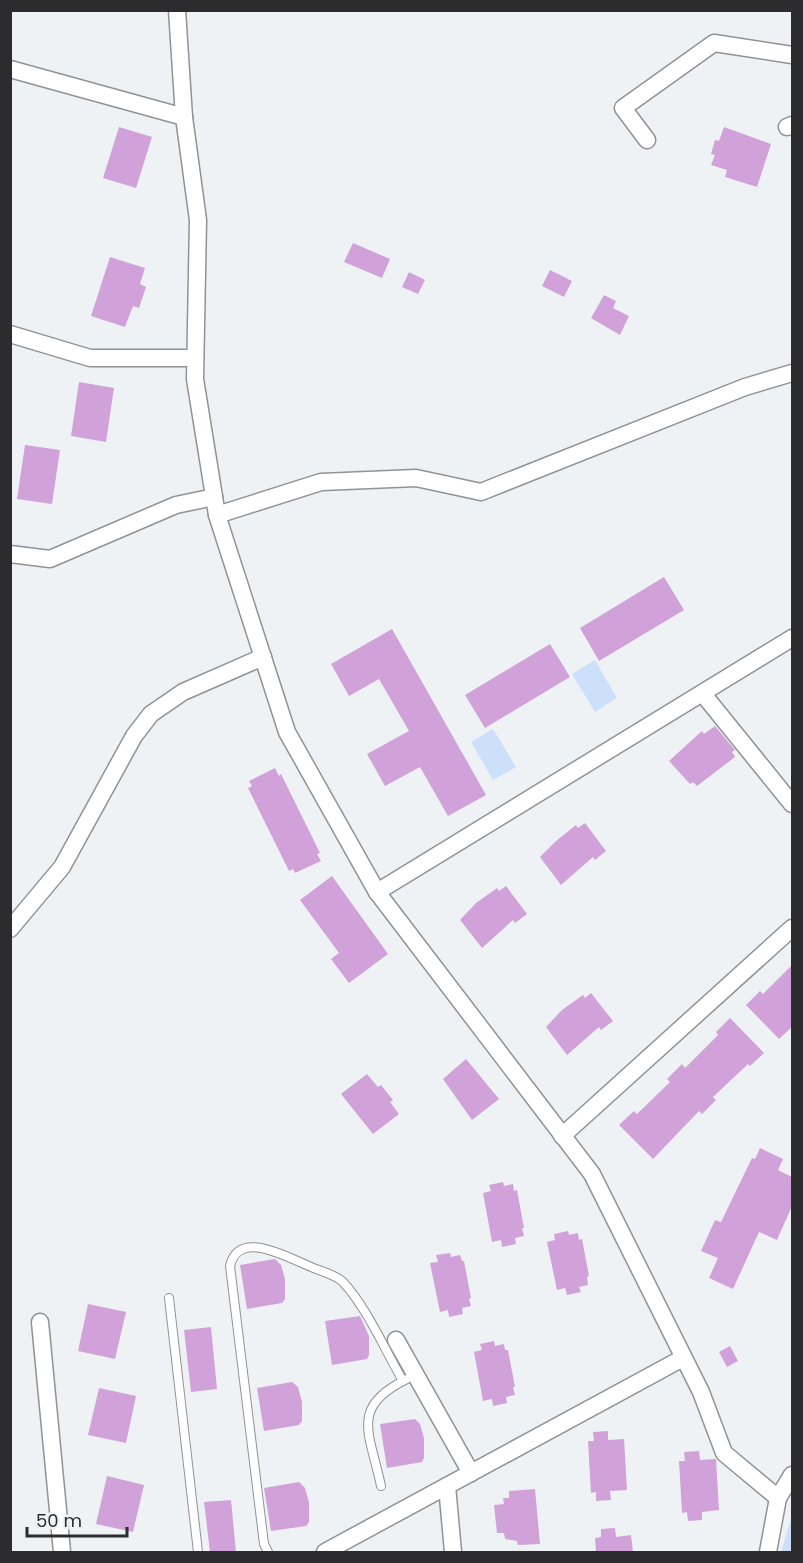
<svg xmlns="http://www.w3.org/2000/svg" width="803" height="1563" font-family="Poppins,sans-serif">
	<style>
		.green { fill: #ccdffb }
		.building { fill: #d0a2d9 }
		.lines { fill: none; stroke-linecap: round; stroke-linejoin: round }
		.lane-casing { stroke: #909295; stroke-width: 10 }
		.street-casing { stroke: #909295; stroke-width: 19 }
		.lane { stroke: #fff; stroke-width: 8 }
		.street { stroke: #fff; stroke-width: 16 }
	</style>
	<rect width="100%" height="100%" fill="#eff2f5"/>
	<g class="green">
		<path d="M595,660L617,698L595,712L572,674Z"/>
		<path d="M493,729L516,767L493,780L471,742Z"/>
		<path d="M792,1516V1552H781Z"/>
	</g>
	<g class="building">
		<path d="M119,127L152,137L136,188L103,178Z"/>
		<path d="M724,127L771,144L757,187L725,177L727,170L711,165L715,155L711,154L715,140L719,141Z"/>
		<path d="M353,243L390,259L382,278L344,262Z"/>
		<path d="M110,257L145,268L140,284L146,287L139,308L133,306L125,327L91,316Z"/>
		<path d="M550,270L572,281L564,297L542,286Z"/>
		<path d="M409,272L425,280L418,294L402,287Z"/>
		<path d="M604,295L616,301L613,308L629,316L620,335L591,318Z"/>
		<path d="M79,382L114,388L106,442L71,436Z"/>
		<path d="M25,445L60,450L52,504L17,499Z"/>
		<path d="M664,577L684,610L599,661L580,628Z"/>
		<path d="M392,629L486,795L448,816L420,767L385,786L367,754L409,731L379,679L349,696L331,664Z"/>
		<path d="M550,644L570,677L485,728L465,695Z"/>
		<path d="M715,726L735,750L732,752L735,757L697,786L693,782L690,784L669,761L702,731L704,734Z"/>
		<path d="M275,768L279,776L281,774L320,853L317,854L321,861L295,873L293,869L289,871L248,788L252,786L249,781Z"/>
		<path d="M585,823L606,851L595,860L593,857L561,885L540,857L556,841L576,825L578,828Z"/>
		<path d="M332,876L388,954L349,983L331,959L339,953L300,900Z"/>
		<path d="M506,886L527,914L515,923L513,920L482,948L460,920L476,903L497,888L499,891Z"/>
		<path d="M792,965V1027L779,1039L746,1005L760,991L763,994Z"/>
		<path d="M591,993L613,1021L601,1030L599,1027L567,1055L546,1027L562,1010L583,995L585,998Z"/>
		<path d="M730,1018L764,1053L750,1066L748,1064L713,1097L716,1100L702,1114L699,1111L653,1159L619,1125L634,1111L637,1114L670,1082L667,1079L682,1064L685,1068L718,1035L716,1032Z"/>
		<path d="M466,1059L499,1099L472,1120L443,1079Z"/>
		<path d="M367,1074L378,1087L381,1085L393,1100L390,1102L399,1114L373,1134L341,1094Z"/>
		<path d="M760,1148L783,1159L778,1170L792,1177V1206L777,1240L759,1232L733,1289L709,1278L718,1258L701,1251L715,1220L721,1222L752,1158L755,1159Z"/>
		<path d="M503,1182L504,1186L513,1184L514,1191L517,1190L524,1228H522L524,1236L515,1238L516,1244L502,1247L501,1240L492,1242L483,1193L491,1191L489,1185Z"/>
		<path d="M568,1231L569,1235L578,1233L579,1240L582,1239L589,1276L587,1277L588,1285L579,1287L581,1292L567,1295L565,1288L557,1290L547,1242L555,1240L554,1234Z"/>
		<path d="M450,1253L451,1257L460,1255L462,1261H464L471,1298L469,1299L471,1306L462,1308L463,1314L449,1317L448,1310L440,1312L430,1263L438,1262L436,1255Z"/>
		<path d="M275,1259L281,1265L285,1279V1299L282,1303L247,1309L240,1265Z"/>
		<path d="M88,1304L126,1312L115,1359L78,1351Z"/>
		<path d="M360,1316L369,1336V1355L367,1359L332,1365L325,1321Z"/>
		<path d="M211,1327L217,1389L191,1392L184,1330Z"/>
		<path d="M494,1341L495,1346L504,1344L505,1350H508L515,1387H513L515,1395L506,1397L507,1403L493,1406L492,1399L483,1401L474,1352L482,1350L480,1344Z"/>
		<path d="M730,1346L738,1361L727,1367L719,1352Z"/>
		<path d="M292,1382L298,1387L302,1402V1421L299,1425L264,1431L257,1388Z"/>
		<path d="M99,1388L136,1396L126,1443L88,1435Z"/>
		<path d="M415,1419L420,1424L424,1438V1458L422,1462L387,1468L380,1424Z"/>
		<path d="M608,1431V1440L624,1439L627,1490L610,1491L611,1500L596,1501V1492L591,1493L588,1441H594L593,1432Z"/>
		<path d="M699,1451L700,1460L716,1459L719,1510L702,1512V1520L688,1521L687,1512L682,1513L679,1461H685L684,1452Z"/>
		<path d="M107,1476L144,1485L133,1532L96,1524Z"/>
		<path d="M299,1482L305,1488L309,1502V1522L306,1526L271,1531L264,1488Z"/>
		<path d="M535,1489L540,1544L518,1545L517,1541L505,1539L504,1533H497L494,1505L504,1504L503,1498H509V1491Z"/>
		<path d="M231,1500L236,1552H210L204,1502Z"/>
		<path d="M615,1528L616,1537L631,1535L633,1552H596L595,1538L601,1537V1529Z"/>
	</g>
	<g class="lines">
		<defs>
			<g id="lane">
				<path d="M169,1298L198,1552"/>
				<path d="M381,1486C370,1433 349,1407 407,1379"/>
				<path d="M268,1552L264,1544L230,1266C239,1228 288,1258 309,1266C319,1271 335,1274 343,1282C367,1308 385,1350 403,1381"/>
			</g>
			<g id="street">
				<path d="M177,10L184,117L198,220L195,379L217,515L287,732L377,892L592,1174L701,1392L724,1453L778,1498"/>
				<path d="M10,69L184,117"/>
				<path d="M787,127L792,125"/>
				<path d="M647,140L623,108L714,43L792,55"/>
				<path d="M10,334L90,358H195"/>
				<path d="M217,515L321,482L416,478L481,492L745,387L792,373"/>
				<path d="M10,554L50,559L176,505L214,497"/>
				<path d="M703,694L792,804"/>
				<path d="M377,892L792,638"/>
				<path d="M10,929L62,867L134,736L151,714L183,692L263,657"/>
				<path d="M562,1136L792,928"/>
				<path d="M40,1322L62,1552"/>
				<path d="M396,1340L471,1473"/>
				<path d="M447,1486L453,1552"/>
				<path d="M325,1552L683,1358"/>
				<path d="M768,1552L778,1498L792,1475"/>
			</g>
		</defs>
		<use href="#lane" class="lane-casing"/>
		<use href="#street" class="street-casing"/>
		<use href="#lane" class="lane"/>
		<use href="#street" class="street"/>
	</g>
	<rect width="803" height="1563" fill="none" stroke="#2c2c2e" stroke-width="24"/>
	<path d="M27 1527v9h100v-9" fill="none" stroke="#2c2c2e" stroke-width="3"/>
	<text x="36" y="1527" font-size="18" fill="#2c2c2e" stroke="#eff2f5" stroke-width="4.5" paint-order="stroke">50 m</text>
</svg>
